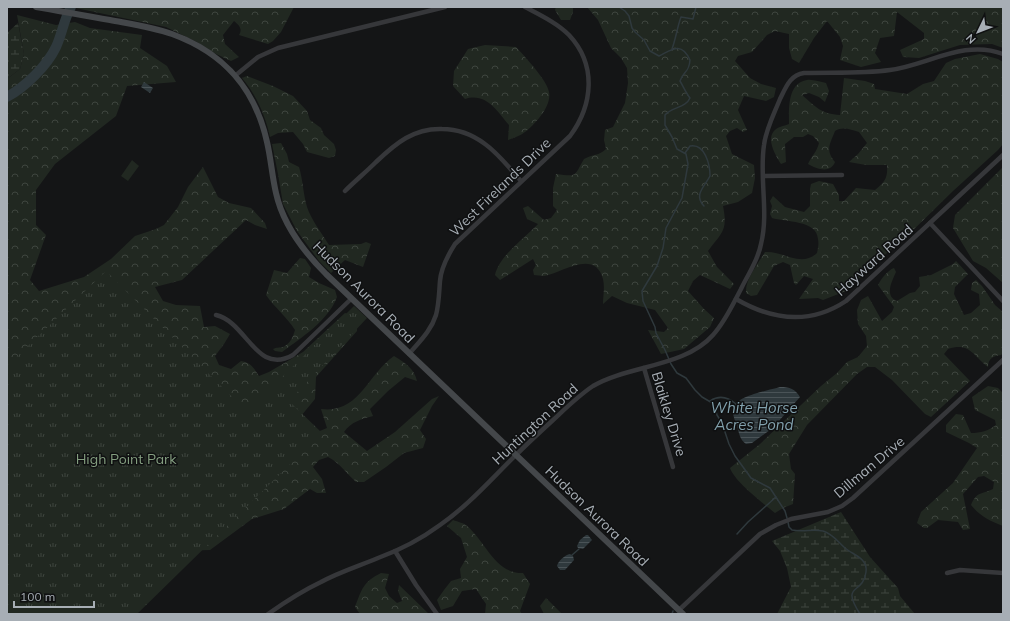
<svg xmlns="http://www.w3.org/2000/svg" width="1010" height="621" font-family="Mulish,sans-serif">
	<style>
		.grass { fill: #212821 }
		.forest { fill: url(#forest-crowns) }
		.wetland { fill: url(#wetland-marsh) }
		.park { fill: url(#park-tufts) }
		.water { fill: url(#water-rules) }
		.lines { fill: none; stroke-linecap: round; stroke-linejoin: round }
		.stream { stroke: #2f393d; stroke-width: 1.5 }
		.river { stroke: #2f393d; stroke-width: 10 }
		.street { stroke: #36373a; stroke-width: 4.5 }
		.secondary { stroke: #44474a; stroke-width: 6 }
		.labels { text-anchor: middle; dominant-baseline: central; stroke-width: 3; stroke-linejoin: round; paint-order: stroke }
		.street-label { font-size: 14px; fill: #a7aeb5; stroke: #0f1011 }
		.park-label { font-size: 14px; fill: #849e80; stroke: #0f1011 }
		.water-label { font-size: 15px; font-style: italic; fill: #82a1ad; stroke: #0f1011 }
	</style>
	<defs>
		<pattern id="forest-crowns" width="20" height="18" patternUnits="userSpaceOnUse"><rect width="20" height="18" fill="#212821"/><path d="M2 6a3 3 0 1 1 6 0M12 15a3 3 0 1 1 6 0" fill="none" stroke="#3e453f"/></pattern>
		<pattern id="wetland-marsh" width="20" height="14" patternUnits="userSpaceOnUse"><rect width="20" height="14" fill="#212821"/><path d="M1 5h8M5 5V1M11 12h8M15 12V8" fill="none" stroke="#3e453f"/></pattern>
		<pattern id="park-tufts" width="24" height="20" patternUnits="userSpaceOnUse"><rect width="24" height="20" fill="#212821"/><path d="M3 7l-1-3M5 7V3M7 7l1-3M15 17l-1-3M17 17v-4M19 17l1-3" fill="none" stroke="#3e453f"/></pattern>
		<pattern id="water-rules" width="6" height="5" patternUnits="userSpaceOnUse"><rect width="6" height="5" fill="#2f393d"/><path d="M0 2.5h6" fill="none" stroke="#4a5357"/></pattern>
	</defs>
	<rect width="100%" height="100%" fill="#141516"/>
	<path class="grass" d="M132,160L139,166L128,181L121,176Z"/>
	<g class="forest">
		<path d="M71,7H294L281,32L273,41L268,44L239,35C243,29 239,25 234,21L223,35L225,44L239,57L231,61L214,53L197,42L166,27Z"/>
		<path d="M556,7H573V12L570,20H561L555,10Z"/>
		<path d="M587,7H1003V48L992,44L960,45L919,58L903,57L900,50L924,39V33L897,12L894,36L880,38L875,53L881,62L861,67L840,60L843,46L840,37L827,21L814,38L799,63L792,59L789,48V34L775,31L767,35L752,52L738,56L735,61L750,78L761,84L776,88L774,97L766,101L744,96L738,110L747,130L743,132L737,128L730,131L726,136L732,154L754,165L755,178L752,193L738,202L723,206C728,231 722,232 708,251L717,267L734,284L730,289L700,275L693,281L688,291L704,309L714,318L710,327L684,349L661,354L648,330L664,332L668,328L655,310L627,303L612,296L603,304C603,297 605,287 603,279C595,248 561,273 544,276C541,276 537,275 534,275L533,270L536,265L533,259L500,280L495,275C499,256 525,238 538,224L527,219L523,208L528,206L544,220L551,218L557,210L553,206V188L556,174C578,177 574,176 584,159C593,154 599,156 606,149L604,140L605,130L613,127L625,103L628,83L627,68L621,58L611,48L598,20Z"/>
		<path d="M17,15L56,25L75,22L90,28L142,35L140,48L167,66L176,82L127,86L116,116L55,164L36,190V225L46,235L30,280L39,291L84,277L111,259L135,236L156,229L164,225L178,207L188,187L203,167L218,197L229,203L251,208L265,223L267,229L255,225L246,220L182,280L155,287L163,301L176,305L200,306L204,327L215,326L230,334L224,344L215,356L219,365L231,369L241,361C250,362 254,368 259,376L269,372L303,352L345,313L357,317V331L316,377L315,399L301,416L315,433L327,428L321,409C359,414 367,375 394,356C405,363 414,368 417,381L405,377L388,391L370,409L373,416C361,419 351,422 344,432L367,451L395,432L432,399L439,396L432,406L420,430L426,439L423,448L404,453L386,467L364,482H356C347,474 339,462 328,457L319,460L313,467L322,479L326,493H317L310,489L284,509L252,519L210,550L7,555V79L20,69L24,54Z"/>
		<path d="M485,45L516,47C525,57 547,80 549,92C552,106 535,124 525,132C520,136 513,138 508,140L509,125C497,111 486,92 465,99L453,86L454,71L468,49Z"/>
		<path d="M980,54L998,59L1003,62V144L998,150L953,191L903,240L877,261L846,291L823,300L818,298L799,299L813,279L804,276L796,285L794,283L790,265L783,262L774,266L757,295L751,296L746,293C745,279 758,264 765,252C784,251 801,268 817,253C818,248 819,244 818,239C817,220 785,222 772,218L770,214L772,206L770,201L773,196L785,207L804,212L810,206V189L811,184L819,181L833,184L839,195V201H844L856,188L875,190C885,182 888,178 887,165H866L849,162L858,154L867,143L859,132C851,130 843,126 835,131C830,144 825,150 835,162C830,174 817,169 808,164C812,155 817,152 819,143L813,136L808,134L803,137H794L785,144L786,162L781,164C776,156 766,140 774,131C777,127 784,126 789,124C789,110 787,83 807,80C812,79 820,82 826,83L829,91L825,102L819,97L809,93L802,95C816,107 821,114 840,115L844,78L865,81L874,84L875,89L907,94L923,84L934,81L946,63L955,59Z"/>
		<path d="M247,76L273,86L293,96L307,111L310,120L321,128L324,135L334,144L336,150L335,156L329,158L307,152L303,144L293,132L278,133L270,137C266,117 256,94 242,78Z"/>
		<path d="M281,143L287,154L289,162L299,167C303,180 303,194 307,207C311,219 322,234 329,245L361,244L366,242L371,244L363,267L345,260L331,273L319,261L297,231L283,204L278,174L272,144Z"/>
		<path d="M1003,167V283L986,268L973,261L953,228L955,215Z"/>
		<path d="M300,258L305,259L311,268L309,277L319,283L335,290L337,297C328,321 302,337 282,352L275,351L273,349C277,347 279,348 283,347C290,344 293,337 295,330C287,317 275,308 266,295L274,270L287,273Z"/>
		<path d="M956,261L968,274L955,287L954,294L964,315L971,313L980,305L979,294L971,290L972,283L976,280L982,286L995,305L1003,312V353L1001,355C994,356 988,358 988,367C973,356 970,342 948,349L944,354L970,381L931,417L925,414L892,380L875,367H867L857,374L807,425L789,454L791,469L795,474L793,504L783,508L775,513C763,503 735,482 730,468L760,444L821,386L837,373L847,362L858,357L867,346L866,336L858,324L857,310L861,300L868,296L882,321L892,312L894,307L878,285C881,279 888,270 894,268L896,272C892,281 884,296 897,301L910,293L915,292L920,286L919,277L931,275L953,264Z"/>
		<path d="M988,386L998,388L1003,393V526C990,521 980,516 971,505C977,491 981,495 993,489L994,482L984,476L978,477L963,494L970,529L963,530L958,522L938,520L927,528H924L917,523L921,512L953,483L977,448L969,443L946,432V425L956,414L963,415L971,433C981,433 988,431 996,425L995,420L975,410L972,397Z"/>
		<path d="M453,520C458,522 464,523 467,526C486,542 495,574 523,573L530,584L520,611L522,614H485L486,604L476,589L462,591L453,606L441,610L437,600L444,590L451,581L461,578L460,569L467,557L461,538L447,526Z"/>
		<path d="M381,573L389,574L385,588L389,596L397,603L402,601L398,591L399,585L429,614H360L355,607C362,589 363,582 381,573Z"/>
		<path d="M546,598L562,614H544L540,606Z"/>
	</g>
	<g class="wetland">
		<path d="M18,23L24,54L20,69L7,79V33Z"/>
		<path d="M841,512L870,557L898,588L900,596L915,614H777L791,587L787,568L780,551L772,541Z"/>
	</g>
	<path class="park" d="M106,271L247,412L354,306L367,318L289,401L322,433L137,614H7V366Z"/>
	<g class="water">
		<path d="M144,82L153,88L150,93L141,87Z"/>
		<path d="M780,387C790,387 795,389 800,397L778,422L772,425L770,430L752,443L746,444C740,440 739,433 737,426C735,421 732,413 733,408C736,396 770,390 780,387Z"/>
		<path d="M586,535H588L592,540L583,549L578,548L577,546L580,540Z"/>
		<path d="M570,554L573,556L574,560L565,570H560L557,566C558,561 565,555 570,554Z"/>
	</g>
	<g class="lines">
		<g class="stream">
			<path d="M610,7H615"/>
			<path d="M619,7L625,11L629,16L632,28L635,32L644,40L650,51L659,56C670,51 681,40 690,60C689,73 684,70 680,81C683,86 686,93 690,98C686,108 671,107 665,115V125L672,137L677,149L686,154L688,164L682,198L666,228L663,248L657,266L642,291L643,301L655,327L656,333L665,350L671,364L677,373L686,378L695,390L702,397L714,404L717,415L722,423L729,444L735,456L751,478L770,488L785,511L787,518"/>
			<path d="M672,49C676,38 677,28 681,17L693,19L696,7"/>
			<path d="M685,153L690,146C705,143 710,165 710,176C705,186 693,195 704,206"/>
			<path d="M710,401C719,395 728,397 736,404"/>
			<path d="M788,522L789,527L792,530C803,532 813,529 823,531C833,534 838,542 845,548C853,555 868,558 866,572C863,596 840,582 860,614"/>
			<path d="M737,534L748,522L776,497"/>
			<path d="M572,555L579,549"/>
			<path d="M672,614L673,611"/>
		</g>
		<path class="river" d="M7,97C25,87 47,66 56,47C62,34 64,19 71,7"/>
		<g class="street">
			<path d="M236,75L258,57L278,48L445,7"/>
			<path d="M764,176L842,175"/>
			<path d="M345,191C355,181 366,172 376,162C396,143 414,128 442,129C458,129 473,135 485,144C499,154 510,169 521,181"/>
			<path d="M930,223L1003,301"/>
			<path d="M736,299C772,320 810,325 846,301L1003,155"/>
			<path d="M216,315C247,322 256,376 293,355L351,299"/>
			<path d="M409,354C419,342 431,331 436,315C439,304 439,293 440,281C441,268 448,255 455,244L570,136C593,105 597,65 569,35C557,23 540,15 525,7"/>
			<path d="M644,368L673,467"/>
			<path d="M395,551L416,585L437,614"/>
			<path d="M947,573L960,570L1003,573"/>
			<path d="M679,610L760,534L776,525L791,519L828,512L842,506L853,498L1003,360"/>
			<path d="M268,614C285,602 302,591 321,582C339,572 359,566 378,558C400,550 421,539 440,525C469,505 491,479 516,455C528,443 540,432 552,421C565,409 578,396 593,386C629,365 685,367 713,335C725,322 733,304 741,289C748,274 758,261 761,244C769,212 759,178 764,145C766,129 774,114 780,99C786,87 790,75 804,73C832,72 861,74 890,70C928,65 964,39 1003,54"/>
		</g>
		<path class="secondary" d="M36,7C60,11 85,16 110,20C131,24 152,27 172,34C224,53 255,88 267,142C271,159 272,176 276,193C283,225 303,251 326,274L683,614"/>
	</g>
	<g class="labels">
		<g class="street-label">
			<text transform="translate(500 187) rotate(-44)">West Firelands Drive</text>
			<text transform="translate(874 260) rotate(-42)">Hayward Road</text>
			<text transform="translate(364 292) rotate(45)">Hudson Aurora Road</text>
			<text transform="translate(669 414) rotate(73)">Blaikley Drive</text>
			<text transform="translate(535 424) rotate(-43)">Huntington Road</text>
			<text transform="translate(869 467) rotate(-40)">Dillman Drive</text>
			<text transform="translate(597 516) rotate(44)">Hudson Aurora Road</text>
		</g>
		<g class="park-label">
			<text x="126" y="459">High Point Park</text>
		</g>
		<g class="water-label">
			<text x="754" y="407">White Horse<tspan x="754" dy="17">Acres Pond</tspan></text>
		</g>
	</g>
	<rect width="1010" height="621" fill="none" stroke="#a7aeb5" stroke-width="16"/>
	<g transform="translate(978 32) rotate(227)" stroke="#0f1011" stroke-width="3" paint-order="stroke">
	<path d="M0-3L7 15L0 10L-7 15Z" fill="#a7aeb5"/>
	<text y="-6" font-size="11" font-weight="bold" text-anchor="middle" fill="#a7aeb5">N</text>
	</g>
	<path d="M14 601v6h80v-6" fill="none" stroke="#a7aeb5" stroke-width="2"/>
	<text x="20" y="601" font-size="12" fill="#a7aeb5" stroke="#0f1011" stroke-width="3" paint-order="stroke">100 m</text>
</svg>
